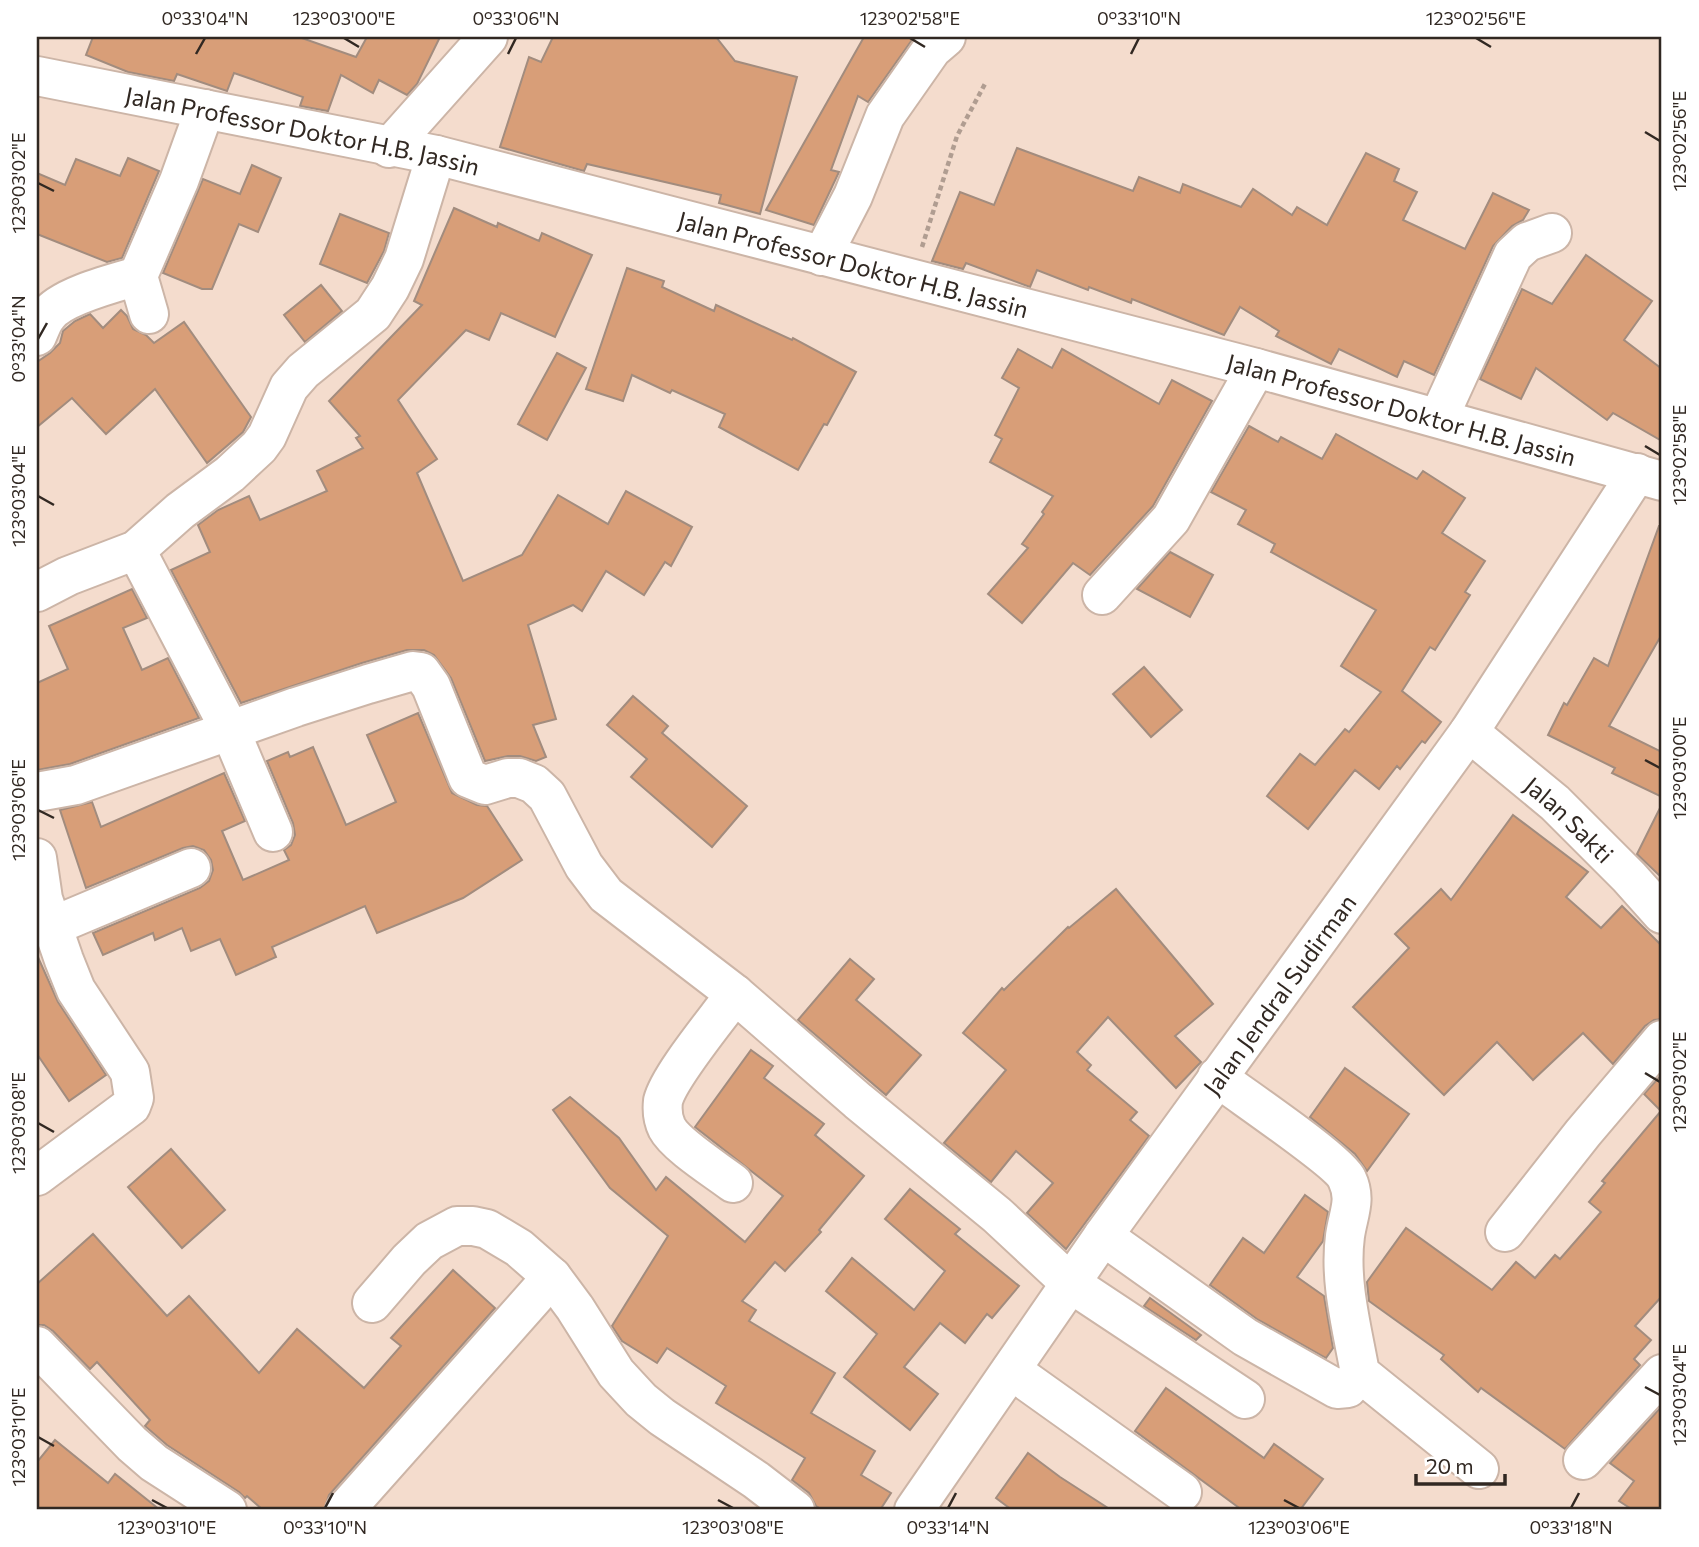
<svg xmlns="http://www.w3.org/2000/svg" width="1699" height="1547" font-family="Commissioner,sans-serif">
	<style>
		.building { fill: #d89e78; stroke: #a28c7e; stroke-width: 2 }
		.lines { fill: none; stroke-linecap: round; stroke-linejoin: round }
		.minor-casing { stroke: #ccb5a7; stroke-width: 42 }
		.highway-casing { stroke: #ccb5a7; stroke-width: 42 }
		.path { stroke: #b09d91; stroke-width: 4.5; stroke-dasharray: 5 3.5; stroke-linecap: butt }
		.minor { stroke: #fff; stroke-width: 38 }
		.highway { stroke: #fff; stroke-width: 38 }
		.ticks { fill: none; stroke: #312822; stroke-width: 2.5 }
		.labels { text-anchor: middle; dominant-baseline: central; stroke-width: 6; stroke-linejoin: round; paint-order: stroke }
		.street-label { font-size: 24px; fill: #312822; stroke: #fff }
		.neatline { fill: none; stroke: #312822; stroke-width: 2.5 }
		.ticks-label { font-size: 18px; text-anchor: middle; fill: #312822 }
	</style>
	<rect width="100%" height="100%" fill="#f4dccd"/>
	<g class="building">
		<path d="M93,37H299L356,57L367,37H440L417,84L407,95L379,80L373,93L341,75L328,111L300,106L303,97L234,73L227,91L177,74L174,81L128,72L86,55Z"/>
		<path d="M553,37H716L735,61L797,77L760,214L719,203L721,195L587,164L584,171L500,147L529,57L541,62Z"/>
		<path d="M864,37H914L868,102L858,96L831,170L839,172L814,225L766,210Z"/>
		<path d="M1017,148L1133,191L1139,177L1180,193L1183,184L1241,207L1253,189L1292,215L1297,207L1327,225L1366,153L1399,169L1394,181L1417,192L1403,220L1465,249L1493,193L1529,210L1523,220L1512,226L1493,246L1434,375L1404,361L1397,377L1339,349L1331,364L1276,336L1279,331L1240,307L1224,335L1132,299L1131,303L1089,287L1088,290L1037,270L1030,287L966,263L963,269L932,261L960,192L994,205Z"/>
		<path d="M128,158L159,171L122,258L107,262L37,234V173L65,185L76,159L120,176Z"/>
		<path d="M252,165L281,178L258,232L239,224L212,289H202L163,273L203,179L240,194Z"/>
		<path d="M454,208L497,227L498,223L539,241L542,233L592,255L555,337L501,313L489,340L466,330L398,400L437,459L417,473L463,581L522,555L558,495L608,524L626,491L692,527L671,566L665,562L644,595L606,571L582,611L573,605L528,625L556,719L533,725L546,757L536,761L520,756H508L485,761L451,678L434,655L424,650H407L362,663L241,703L171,570L210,552L198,525L218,510L249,496L260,520L327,491L317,471L363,448L356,438L360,436L329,401L422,305L414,301Z"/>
		<path d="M340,214L389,233L384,251L367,283L320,264Z"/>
		<path d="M1586,255L1652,301L1624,340L1662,369V441L1613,413L1607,420L1536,368L1521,399L1480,379L1522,289L1552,304Z"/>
		<path d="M627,268L664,281L662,287L714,311L716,305L792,340L793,338L856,372L827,425L824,424L798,470L719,427L725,414L672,390L670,393L632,375L623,401L586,389Z"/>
		<path d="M321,285L342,311L305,342L284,315Z"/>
		<path d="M121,310L127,316L133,329L146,335L154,343L184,322L251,417L243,432L207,463L155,389L106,434L72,398L37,427V362L50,353L60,343L63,331L75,321L90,314L103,328Z"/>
		<path d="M1018,349L1052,368L1062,349L1159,404L1172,380L1212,401L1153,506L1090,575L1073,563L1022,623L988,594L1028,548L1022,544L1044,514L1042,512L1053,496L990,462L1002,439L995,435L1019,388L1002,378Z"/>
		<path d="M557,353L586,368L547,440L518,424Z"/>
		<path d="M1249,426L1278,442L1281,437L1322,459L1336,434L1417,479L1423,471L1465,498L1442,533L1485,561L1465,592L1470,595L1435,650L1430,647L1402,691L1441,722L1425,743L1422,741L1400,769L1397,766L1379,789L1355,770L1308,829L1267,796L1300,754L1315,765L1345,729L1349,732L1381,692L1341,666L1376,610L1271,552L1275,544L1238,524L1246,510L1211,492Z"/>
		<path d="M1659,526H1662V634L1609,726L1662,752V797L1612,773L1615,768L1548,735L1564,703L1567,705L1594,658L1608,666Z"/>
		<path d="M1170,552L1213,575L1190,617L1137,589Z"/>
		<path d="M132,589L147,618L123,628L142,670L168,658L199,718L70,764L37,770V683L68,669L49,626Z"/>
		<path d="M1144,667L1182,710L1151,737L1113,694Z"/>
		<path d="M633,696L668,726L662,733L747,806L712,847L631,777L647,759L607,725Z"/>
		<path d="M418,713L452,793L477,805L487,806L522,860L463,898L377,933L365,906L272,947L276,957L236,975L220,939L191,951L182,928L155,940L153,933L103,955L93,933L200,888L209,881L213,870L211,860L204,850L193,846L183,848L86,888L60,810L92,802L101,827L224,773L245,821L222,831L243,880L289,860L284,850L291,845L295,835L293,823L267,761L288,752L290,757L313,747L346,825L396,802L367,735Z"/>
		<path d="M1662,804V878L1637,854Z"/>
		<path d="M1513,815L1588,872L1566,897L1601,928L1622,906L1662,946V1019L1654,1020L1645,1026L1613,1064L1583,1033L1533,1080L1497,1042L1444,1095L1353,1007L1409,948L1395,934L1441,889L1451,900Z"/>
		<path d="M1116,889L1213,1004L1175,1036L1201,1062L1176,1088L1108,1017L1077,1052L1091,1065L1087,1070L1137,1112L1130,1120L1149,1136L1066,1249L1027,1213L1053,1183L1016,1151L991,1182L944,1143L1006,1070L963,1033L1002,988L1004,990L1068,927L1069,928Z"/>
		<path d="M37,955L58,1002L106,1075L69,1101L37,1054Z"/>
		<path d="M850,959L874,979L856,1000L921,1055L886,1095L798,1020Z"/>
		<path d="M751,1050L773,1066L764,1078L824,1124L815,1135L864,1176L819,1230L821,1232L785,1271L775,1262L742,1301L756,1310L749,1321L835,1373L811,1413L875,1451L861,1475L891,1493L880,1510H823L816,1506L809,1493L792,1480L805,1458L716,1403L726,1386L667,1348L657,1363L622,1341L612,1326L668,1236L610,1188L553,1110L570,1097L619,1138L656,1190L666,1177L745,1242L783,1196L695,1127Z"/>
		<path d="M1345,1068L1409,1114L1367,1171L1355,1154L1310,1117Z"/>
		<path d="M1662,1074V1296L1635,1326L1651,1340L1634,1359L1640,1365L1565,1449L1481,1388L1478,1392L1441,1359L1444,1355L1369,1301L1367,1282L1406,1228L1492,1290L1516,1262L1535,1278L1555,1255L1560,1259L1601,1212L1589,1202L1605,1183L1602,1181L1661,1111L1644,1094Z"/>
		<path d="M171,1149L225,1210L182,1248L128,1187Z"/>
		<path d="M910,1189L960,1229L955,1234L1019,1286L992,1318L987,1314L965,1343L940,1323L904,1367L938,1394L910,1430L844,1377L877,1334L826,1291L852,1258L914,1310L945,1271L885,1219Z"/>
		<path d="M1305,1195L1328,1212L1323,1241L1297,1277L1324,1296L1333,1348L1326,1358L1257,1319L1210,1285L1243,1238L1264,1253Z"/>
		<path d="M93,1234L167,1316L189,1296L259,1373L297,1329L364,1388L401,1346L391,1338L453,1270L495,1308L329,1495L324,1510H263L247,1496L245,1498L239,1492L167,1445L145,1426L150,1420L97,1362L90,1369L53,1331L44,1325H37V1284Z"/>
		<path d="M1150,1298L1201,1335L1196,1340L1144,1306Z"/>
		<path d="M1166,1388L1264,1458L1274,1444L1323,1479L1300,1510H1242L1135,1431Z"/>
		<path d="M1662,1406V1510H1633L1619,1501L1634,1481L1610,1463Z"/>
		<path d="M55,1440L108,1483L115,1474L160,1510H37V1462Z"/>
		<path d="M1028,1453L1060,1477L1111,1510H1012L996,1498Z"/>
	</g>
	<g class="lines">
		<defs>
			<g id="minor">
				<path d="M389,148L488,37"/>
				<path d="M822,256L853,196L885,116L932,49L946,37"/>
				<path d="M149,314L138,276L179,181L205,109"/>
				<path d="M37,336C40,330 42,322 47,316C61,296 114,283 138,276"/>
				<path d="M1439,417L1513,255L1527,242L1552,233"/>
				<path d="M136,550L230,730L273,832"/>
				<path d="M37,592L68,576L136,550L180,511L230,474L259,447L267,436L289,387L303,371L373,314L390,288L404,259L436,155"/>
				<path d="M1102,595L1171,519L1256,368"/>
				<path id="s1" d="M1469,732L1555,803L1629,877L1662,914"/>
				<path d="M37,792L76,785L296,707L368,684L413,671L421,672L431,686L468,778L485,785L508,778H519L534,784L547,796L584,866L606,895L735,994L858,1101L997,1215L1070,1283L1245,1399"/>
				<path d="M37,858L43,899L64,960L76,990L130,1072L134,1098L131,1106L37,1176"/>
				<path d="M53,926L191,868"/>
				<path d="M1217,1077C1239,1094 1339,1161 1347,1179C1357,1200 1348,1214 1345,1236C1339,1281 1352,1328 1360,1373L1479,1469"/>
				<path d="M733,1183C716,1170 676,1145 667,1128C663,1120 662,1110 663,1101C669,1076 718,1018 735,994"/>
				<path d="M1505,1232L1583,1133L1662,1040"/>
				<path d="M1103,1236L1245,1337L1337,1389L1348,1388L1360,1373"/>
				<path d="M372,1303L409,1260L429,1241L457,1226H473L487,1229L519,1248L552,1277L575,1308L616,1373L641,1400L662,1417L756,1480L795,1510"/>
				<path d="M37,1346L132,1444L154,1463L227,1510"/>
				<path d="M1011,1370L1182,1492"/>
				<path d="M1583,1460L1662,1374"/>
				<path d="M345,1510L552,1277"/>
				<path id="s2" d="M914,1510L1103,1236L1469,732L1637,473"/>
			</g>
			<g id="highway">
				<path id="s3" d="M37,76L436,155L1256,368L1662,481"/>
			</g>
		</defs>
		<use href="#minor" class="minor-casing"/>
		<use href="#highway" class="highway-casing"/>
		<path class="path" d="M922,247L957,136L986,82"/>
		<use href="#minor" class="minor"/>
		<use href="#highway" class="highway"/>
	</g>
	<path class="ticks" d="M344,38L359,47M910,38L925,47M1476,38L1491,47M196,54L205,38M508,54L516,38M1131,54L1139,38M1645,132L1660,141M38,183L54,191M38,339L47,323M1645,446L1660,455M38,496L54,505M1645,760L1660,768M38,810L54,818M1645,1073L1660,1082M38,1123L54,1132M1645,1387L1660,1395M38,1437L54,1446M152,1500L167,1508M718,1500L733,1508M1284,1500L1299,1508M325,1508L333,1493M948,1508L956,1493M1571,1508L1579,1493"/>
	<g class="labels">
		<g class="street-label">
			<text stroke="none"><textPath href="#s3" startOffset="271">Jalan Professor Doktor H.B. Jassin</textPath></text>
			<text stroke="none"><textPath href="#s3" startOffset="838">Jalan Professor Doktor H.B. Jassin</textPath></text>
			<text stroke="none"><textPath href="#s3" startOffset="1405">Jalan Professor Doktor H.B. Jassin</textPath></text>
			<text stroke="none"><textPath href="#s1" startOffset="133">Jalan Sakti</textPath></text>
			<text stroke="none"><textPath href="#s2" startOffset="632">Jalan Jendral Sudirman</textPath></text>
		</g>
	</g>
	<rect width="1699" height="1547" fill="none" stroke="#ffffff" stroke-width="77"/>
	<path d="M1416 1474v10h89v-10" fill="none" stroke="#312822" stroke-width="3.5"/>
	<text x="1426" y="1474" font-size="21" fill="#312822" stroke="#ffffff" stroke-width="5" paint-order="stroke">20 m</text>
	<rect x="38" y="38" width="1622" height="1470" class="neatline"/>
	<g class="ticks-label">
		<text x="205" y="25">0°33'04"N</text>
		<text x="344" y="25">123°03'00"E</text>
		<text x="516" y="25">0°33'06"N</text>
		<text x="910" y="25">123°02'58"E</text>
		<text x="1139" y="25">0°33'10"N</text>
		<text x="1476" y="25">123°02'56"E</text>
		<text transform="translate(1680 141) rotate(-90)" y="6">123°02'56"E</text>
		<text transform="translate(19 183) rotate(-90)" y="6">123°03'02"E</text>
		<text transform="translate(19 339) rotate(-90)" y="6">0°33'04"N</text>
		<text transform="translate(1680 455) rotate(-90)" y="6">123°02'58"E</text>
		<text transform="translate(19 496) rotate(-90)" y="6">123°03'04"E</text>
		<text transform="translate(1680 768) rotate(-90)" y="6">123°03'00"E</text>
		<text transform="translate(19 810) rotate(-90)" y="6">123°03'06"E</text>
		<text transform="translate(1680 1082) rotate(-90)" y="6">123°03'02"E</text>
		<text transform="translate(19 1123) rotate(-90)" y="6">123°03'08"E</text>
		<text transform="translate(1680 1395) rotate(-90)" y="6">123°03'04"E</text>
		<text transform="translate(19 1437) rotate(-90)" y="6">123°03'10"E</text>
		<text x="167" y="1534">123°03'10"E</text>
		<text x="325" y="1534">0°33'10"N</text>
		<text x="733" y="1534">123°03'08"E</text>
		<text x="948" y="1534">0°33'14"N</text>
		<text x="1299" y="1534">123°03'06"E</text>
		<text x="1571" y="1534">0°33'18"N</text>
	</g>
</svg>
